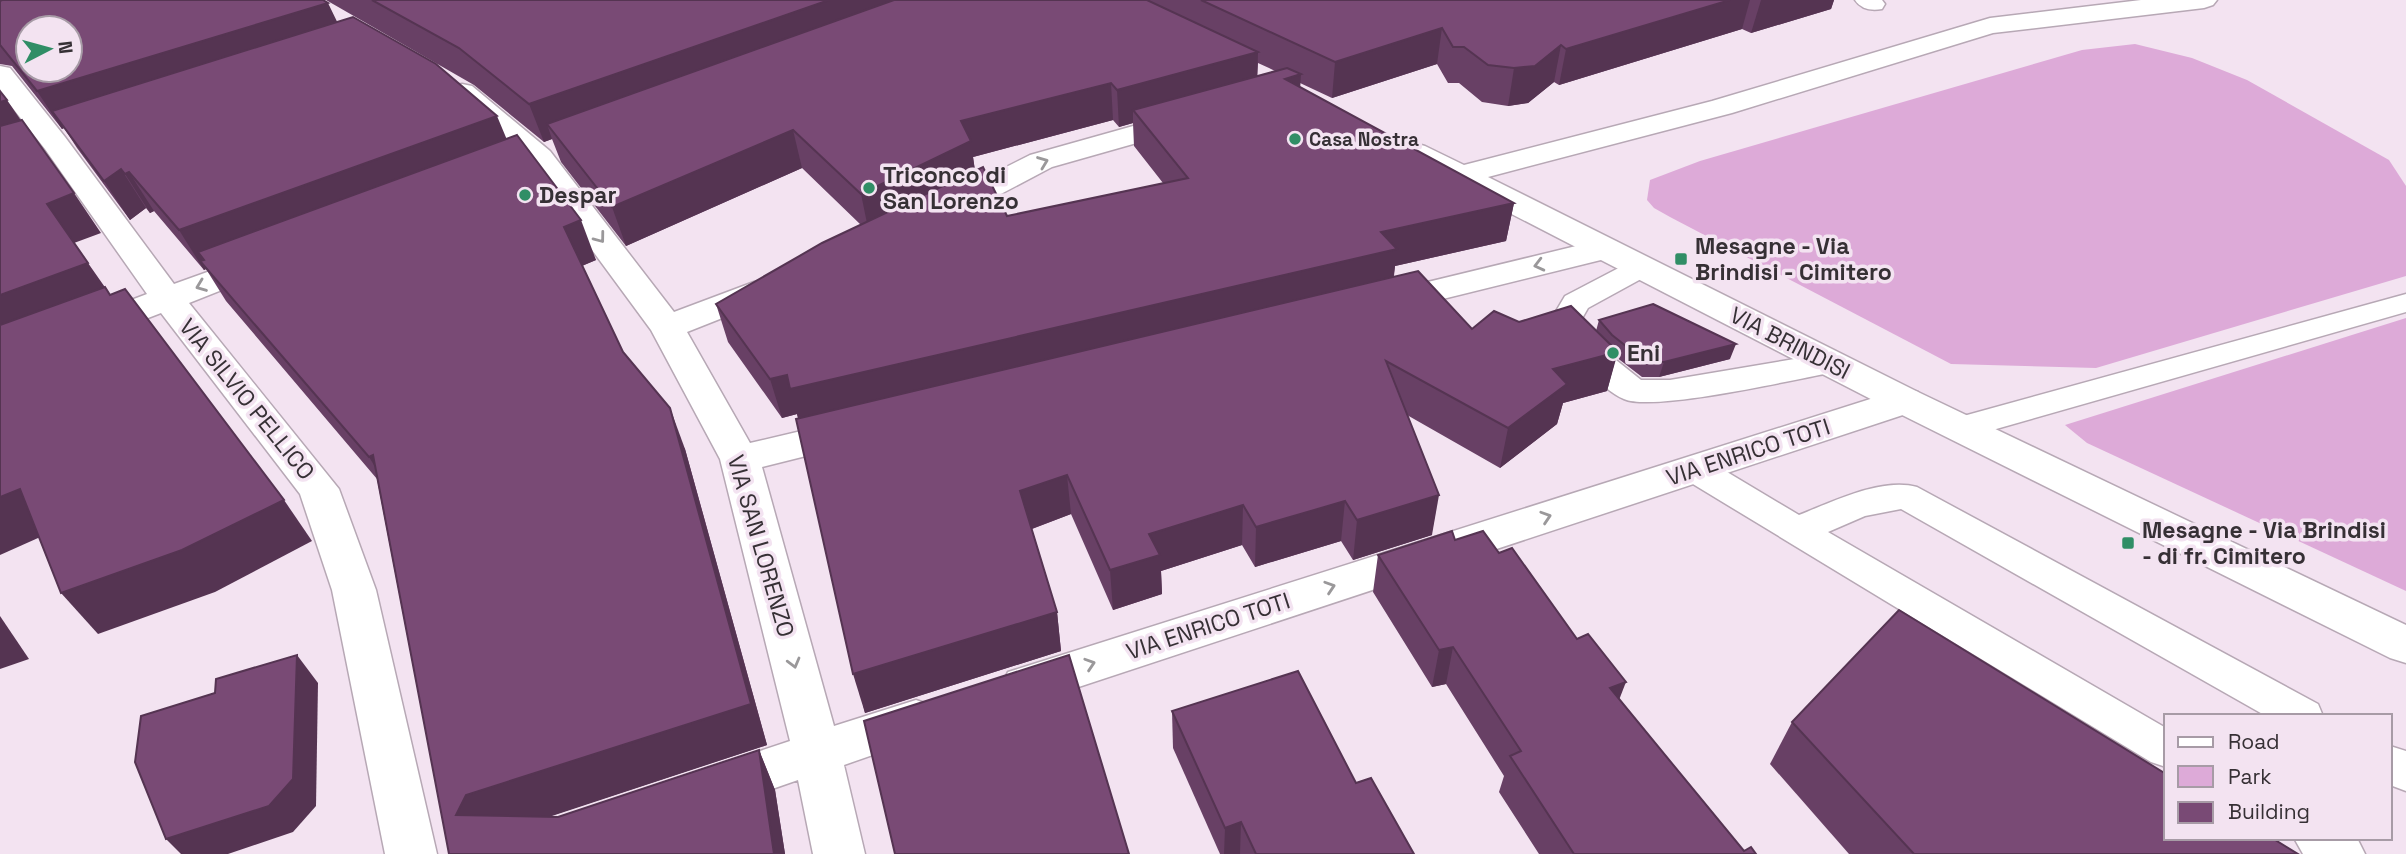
<svg xmlns="http://www.w3.org/2000/svg" width="2406" height="854" font-family="'Space Grotesk',sans-serif">
	<style>
		.green { fill: #ddaad8 }
		.lines { fill: none; stroke-linecap: round; stroke-linejoin: round }
		.service-casing { stroke: #b7a8b5; stroke-width: 3 }
		.minor-casing { stroke: #b7a8b5; stroke-width: 3 }
		.secondary-casing { stroke: #b7a8b5; stroke-width: 3 }
		.service { fill: #fff; fill-rule: evenodd }
		.minor { fill: #fff; fill-rule: evenodd }
		.secondary { fill: #fff; fill-rule: evenodd }
		.wall { fill: #684065; fill-rule: evenodd }
		.shaded-wall { fill: #553452 }
		.building { fill: #794a75; stroke: #553452; stroke-width: 2; fill-rule: evenodd }
		.oneway { stroke: #9a989a }
		.poi-dot { fill: #308e66; stroke: #f3e3f1; stroke-width: 2.5 }
		.labels { text-anchor: middle; dominant-baseline: central; stroke-width: 7; stroke-linejoin: round; paint-order: stroke }
		.far-poi-label { font-size: 19px; font-weight: bold; fill: #363035; stroke: #f3e3f1; text-anchor: start }
		.poi-label { font-size: 23px; font-weight: bold; fill: #363035; stroke: #f3e3f1; text-anchor: start }
		.street-label { font-size: 23px; fill: #363035; stroke: #f3e3f1 }
	</style>
	<rect width="100%" height="100%" fill="#f3e3f1"/>
	<g class="green">
		<path d="M2135,44L2192,58L2247,80L2389,160L2406,186V276L2096,368L1951,364L1670,217L1654,208L1647,200L1650,180L1700,161L2082,50Z"/>
		<path d="M2406,318V591L2087,443L2065,425Z"/>
	</g>
	<g class="lines">
		<defs>
			<g id="service">
				<path d="M1855,0H1882L1885,4L1882,9C1871,11 1861,9 1855,0Z"/>
				<path d="M1642,258L1652,261L1656,267L1652,273L1588,308L1580,322L1606,352L1641,380H1670L1830,353L1841,356L1846,363L1841,370L1830,373C1791,380 1654,412 1624,399C1601,390 1562,344 1549,323L1565,296L1632,261Z"/>
				<path d="M2406,294V312L1961,439L1949,436L1944,428L1949,420Z"/>
				<path d="M1695,457L1707,460L1799,515C1832,502 1882,477 1917,487L2318,704L2323,716H2266L1901,509L1865,516L1828,532L2166,728V767L2151,762L1683,478L1678,469L1683,460Z"/>
				<path d="M2390,746L2406,751V791L2390,785Z"/>
				<path d="M2294,838H2357L2365,854H2303Z"/>
			</g>
			<g id="minor">
				<path d="M0,66L10,68L65,137L174,284L263,252L275,255L280,262L275,269L189,303L339,489L376,590L437,854H385L332,590L300,494L161,313L0,375V350L147,294L45,149L0,92Z"/>
				<path d="M462,84L472,86L550,151L674,312L754,282L766,279L778,282L783,289L778,296L687,332L750,443L852,419L866,423L871,432L866,441L762,467L834,726L916,700L933,706L940,720L933,734L844,765L865,854H813L798,780L718,808L700,801L693,786L700,771L790,741L720,459L651,330L528,163L448,92L452,86Z"/>
				<path d="M1183,112L1193,115L1197,121L1193,127L1052,167L957,217L946,220L935,217L930,210L935,203L1030,155Z"/>
				<path d="M1605,239L1617,242L1621,249L1617,256L1386,313L1374,309L1369,302L1374,295Z"/>
				<path d="M1905,388L1918,392L1924,401L1918,410L1024,705L1008,700L1001,686L1008,672L1024,667Z"/>
			</g>
			<path id="secondary" d="M2141,0H2217L2213,5L2204,8L1993,33L1732,113L1488,177L1918,392L2406,625V663L2390,658L1892,410L1403,158L1399,152L1403,146L1414,143L1425,146L1464,165L1712,101L1990,18Z"/>
		</defs>
		<use href="#service" class="service-casing"/>
		<use href="#minor" class="minor-casing"/>
		<use href="#secondary" class="secondary-casing"/>
		<use href="#service" class="service"/>
		<use href="#minor" class="minor"/>
		<use href="#secondary" class="secondary"/>
	</g>
	<g class="wall">
		<path d="M0,0L337,22L507,139L596,260L582,266L623,352L685,449L767,745L547,817H558L759,750L775,790L785,854H449L377,479L226,301L206,269L204,270L154,211L150,213L146,208L130,220L77,148L64,128L62,129L12,66L0,64Z"/>
		<path d="M326,0H1834L1831,9L1751,33L1742,29L1559,85L1554,82L1528,103L1508,106L1482,102L1459,83H1448L1437,64L1332,98L1300,83V87L1514,203L1506,241L1395,266L1394,276L1472,329L1519,322L1596,331L1599,320L1730,359L1659,377H1642L1616,357L1607,391L1563,403L1557,424L1500,468L1407,415L1432,535L1353,560L1341,541L1255,567L1242,545L1161,571L1162,594L1113,610L1071,514L1032,529L1057,612L1061,651L865,713L797,414L782,418L728,342L716,304L861,225L802,168L626,246L561,162L552,139L544,142L474,85ZM1258,63L1269,68L1275,71L1257,76ZM1113,120L1119,127L1133,123L1134,146L1163,183L1007,216L975,170L973,157Z"/>
		<path d="M1455,540L1499,553L1744,851L1756,854H1539L1499,792L1504,776L1446,684L1432,687L1373,592L1378,555Z"/>
		<path d="M1172,711L1414,854H1220L1173,748Z"/>
		<path d="M1792,722L2298,854H1849L1770,764Z"/>
	</g>
	<g class="shaded-wall">
		<path d="M829,0H933L547,124L552,139L544,142L529,104Z"/>
		<path d="M1730,0H1750L1742,29L1559,85L1566,49Z"/>
		<path d="M1761,0H1834L1831,9L1751,33Z"/>
		<path d="M328,3L345,38L52,111L64,128L62,129L37,91Z"/>
		<path d="M1442,28L1437,64L1332,98L1335,62Z"/>
		<path d="M1561,45L1554,82L1528,103L1508,106L1514,68Z"/>
		<path d="M1258,52L1257,89L1133,110V123L1119,127L1117,90Z"/>
		<path d="M1301,74L1299,109L1285,79Z"/>
		<path d="M1111,83L1113,120L973,157L976,179L869,233L861,194L961,121Z"/>
		<path d="M7,100L33,138L0,149V102Z"/>
		<path d="M497,116L513,154L204,260L198,252L208,268L200,261L206,269L204,270L179,230Z"/>
		<path d="M793,130L802,168L626,246L612,207Z"/>
		<path d="M121,169L146,208L130,220L104,181Z"/>
		<path d="M129,172L154,211L150,213L125,174Z"/>
		<path d="M74,193L101,233L74,243L116,303L0,347V295L47,204Z"/>
		<path d="M1514,203L1506,241L1395,266L1392,287L801,428L797,414L782,418L770,379L1381,232Z"/>
		<path d="M581,220L596,260L579,267L564,227Z"/>
		<path d="M1736,344L1730,359L1659,377L1664,362Z"/>
		<path d="M1618,352L1607,391L1563,403L1557,424L1500,468L1508,428L1553,369Z"/>
		<path d="M670,408L685,449L767,745L494,835L456,815Z"/>
		<path d="M373,455L394,498L369,457Z"/>
		<path d="M1067,475L1071,514L1026,531L1020,491Z"/>
		<path d="M20,489L56,530L0,555V497Z"/>
		<path d="M1439,495L1432,535L1353,560L1357,520Z"/>
		<path d="M284,500L312,541L215,592L98,634L61,593Z"/>
		<path d="M1345,501L1341,541L1255,567L1256,527Z"/>
		<path d="M1243,505L1242,545L1161,571L1162,594L1113,610L1110,570L1149,534Z"/>
		<path d="M1057,612L1061,651L865,713L853,674Z"/>
		<path d="M0,616L29,659L0,669Z"/>
		<path d="M1453,647L1446,684L1432,687L1439,650Z"/>
		<path d="M297,655L318,683L316,806L293,832L228,854H181L166,839Z"/>
		<path d="M1626,682L1612,718L1610,688Z"/>
		<path d="M759,750L775,790L785,854H774Z"/>
		<path d="M1241,822L1240,854H1224L1225,828Z"/>
	</g>
	<g class="building">
		<path d="M2,0H323L328,3L37,91L0,45V1ZM28,28H70V70H28Z"/>
		<path d="M372,0H829L529,104L459,48Z"/>
		<path d="M894,0H1147L1258,52L1117,90L1111,83L961,121L971,141L861,194L793,130L612,207L547,124Z"/>
		<path d="M1201,0H1730L1566,49L1561,45L1535,66L1514,68L1488,65L1464,47H1453L1442,28L1335,62Z"/>
		<path d="M353,17L436,64L497,116L179,230L129,172L125,174L121,169L104,181L52,111Z"/>
		<path d="M1287,68L1301,74L1285,79L1514,203L1381,232L1397,249L790,389L787,375L770,379L716,304L822,243L983,167L1007,216L1188,178L1133,110Z"/>
		<path d="M0,91L7,100L0,102Z"/>
		<path d="M22,120L74,193L47,204L88,263L0,295V126Z"/>
		<path d="M517,135L581,220L564,227L623,352L670,408L751,704L466,795L456,815L558,817L759,750L774,854H449L373,455L369,457L200,261L204,260L198,252Z"/>
		<path d="M1418,271L1472,329L1494,311L1519,322L1571,306L1618,352L1553,369L1567,384L1508,428L1386,361L1439,495L1357,520L1345,501L1256,527L1243,505L1149,534L1160,555L1110,570L1067,475L1020,491L1057,612L853,674L796,419Z"/>
		<path d="M105,287L110,295L125,289L284,500L182,550L61,593L20,489L0,497V325Z"/>
		<path d="M1653,304L1736,344L1664,362H1646L1612,335L1599,320Z"/>
		<path d="M1452,531L1455,540L1483,531L1499,553L1512,548L1577,639L1588,634L1626,682L1610,688L1744,851L1751,847L1756,854H1574L1510,756L1521,751L1453,647L1439,650L1378,555Z"/>
		<path d="M1899,610L2166,774V838H2272L2298,854H1914L1792,722Z"/>
		<path d="M297,655L293,779L269,806L166,839L135,762L141,716L215,693L216,679Z"/>
		<path d="M1069,655L1129,854H895L864,721Z"/>
		<path d="M1298,671L1356,783L1371,778L1414,854H1256L1241,822L1225,828L1172,711Z"/>
	</g>
	<defs><path id="oneway-chevron" d="M-2-3.5L2.5 0L-2 3.5" fill="none" stroke-width="1.6" stroke-linecap="round" stroke-linejoin="round" transform="scale(1.75)"/></defs>
	<g class="oneway">
		<use href="#oneway-chevron" transform="translate(1043 162) rotate(-21)"/>
		<use href="#oneway-chevron" transform="translate(600 238) rotate(53)"/>
		<use href="#oneway-chevron" transform="translate(1539 265) rotate(166)"/>
		<use href="#oneway-chevron" transform="translate(201 286) rotate(159)"/>
		<use href="#oneway-chevron" transform="translate(1546 517) rotate(-18)"/>
		<use href="#oneway-chevron" transform="translate(1330 587) rotate(-18)"/>
		<use href="#oneway-chevron" transform="translate(794 663) rotate(75)"/>
		<use href="#oneway-chevron" transform="translate(1090 664) rotate(-18)"/>
	</g>
	<g class="poi-dot">
		<circle cx="1295" cy="139" r="7"/>
		<circle cx="869" cy="188" r="7"/>
		<circle cx="525" cy="195" r="7"/>
		<rect x="1674" y="252" width="14" height="14" rx="3.5"/>
		<circle cx="1613" cy="353" r="7"/>
		<rect x="2121" y="536" width="14" height="14" rx="3.5"/>
	</g>
	<g class="labels">
		<g class="far-poi-label">
			<text x="1309" y="139">Casa Nostra</text>
		</g>
		<g class="poi-label">
			<text x="883" y="175">Triconco di<tspan x="883" dy="26">San Lorenzo</tspan></text>
			<text x="539" y="195">Despar</text>
			<text x="1695" y="246">Mesagne - Via<tspan x="1695" dy="26">Brindisi - Cimitero</tspan></text>
			<text x="1627" y="353">Eni</text>
			<text x="2142" y="530">Mesagne - Via Brindisi<tspan x="2142" dy="26">- di fr. Cimitero</tspan></text>
		</g>
		<g class="street-label">
			<text transform="translate(1790 343) rotate(27)">VIA BRINDISI</text>
			<text transform="translate(247 399) rotate(51)">VIA SILVIO PELLICO</text>
			<text transform="translate(1748 452) rotate(-18)">VIA ENRICO TOTI</text>
			<text transform="translate(761 546) rotate(74)">VIA SAN LORENZO</text>
			<text transform="translate(1208 626) rotate(-18)">VIA ENRICO TOTI</text>
		</g>
	</g>
	<rect x="2164" y="714" width="228" height="126" fill="#f3e3f1" stroke="#a79ba6" stroke-width="2"/>
	<rect x="2178" y="737" width="35" height="10" fill="#ffffff" stroke="#a79ba6" stroke-width="2"/>
	<text x="2228" y="749" font-size="21" fill="#363035">Road</text>
	<rect x="2178" y="766" width="35" height="21" fill="#ddaad8" stroke="#a79ba6" stroke-width="2"/>
	<text x="2228" y="784" font-size="21" fill="#363035">Park</text>
	<rect x="2178" y="802" width="35" height="21" fill="#794a75" stroke="#a79ba6" stroke-width="2"/>
	<text x="2228" y="819" font-size="21" fill="#363035">Building</text>
	<g transform="translate(49 49) rotate(84)"><circle r="33" fill="#f3e3f1" stroke="#a79ba6" stroke-width="2"/>
	<path d="M0-5L12 26L0 18L-12 26Z" fill="#308e66"/>
	<text y="-10" font-size="19" font-weight="bold" text-anchor="middle" fill="#363035">N</text>
	</g>
</svg>
